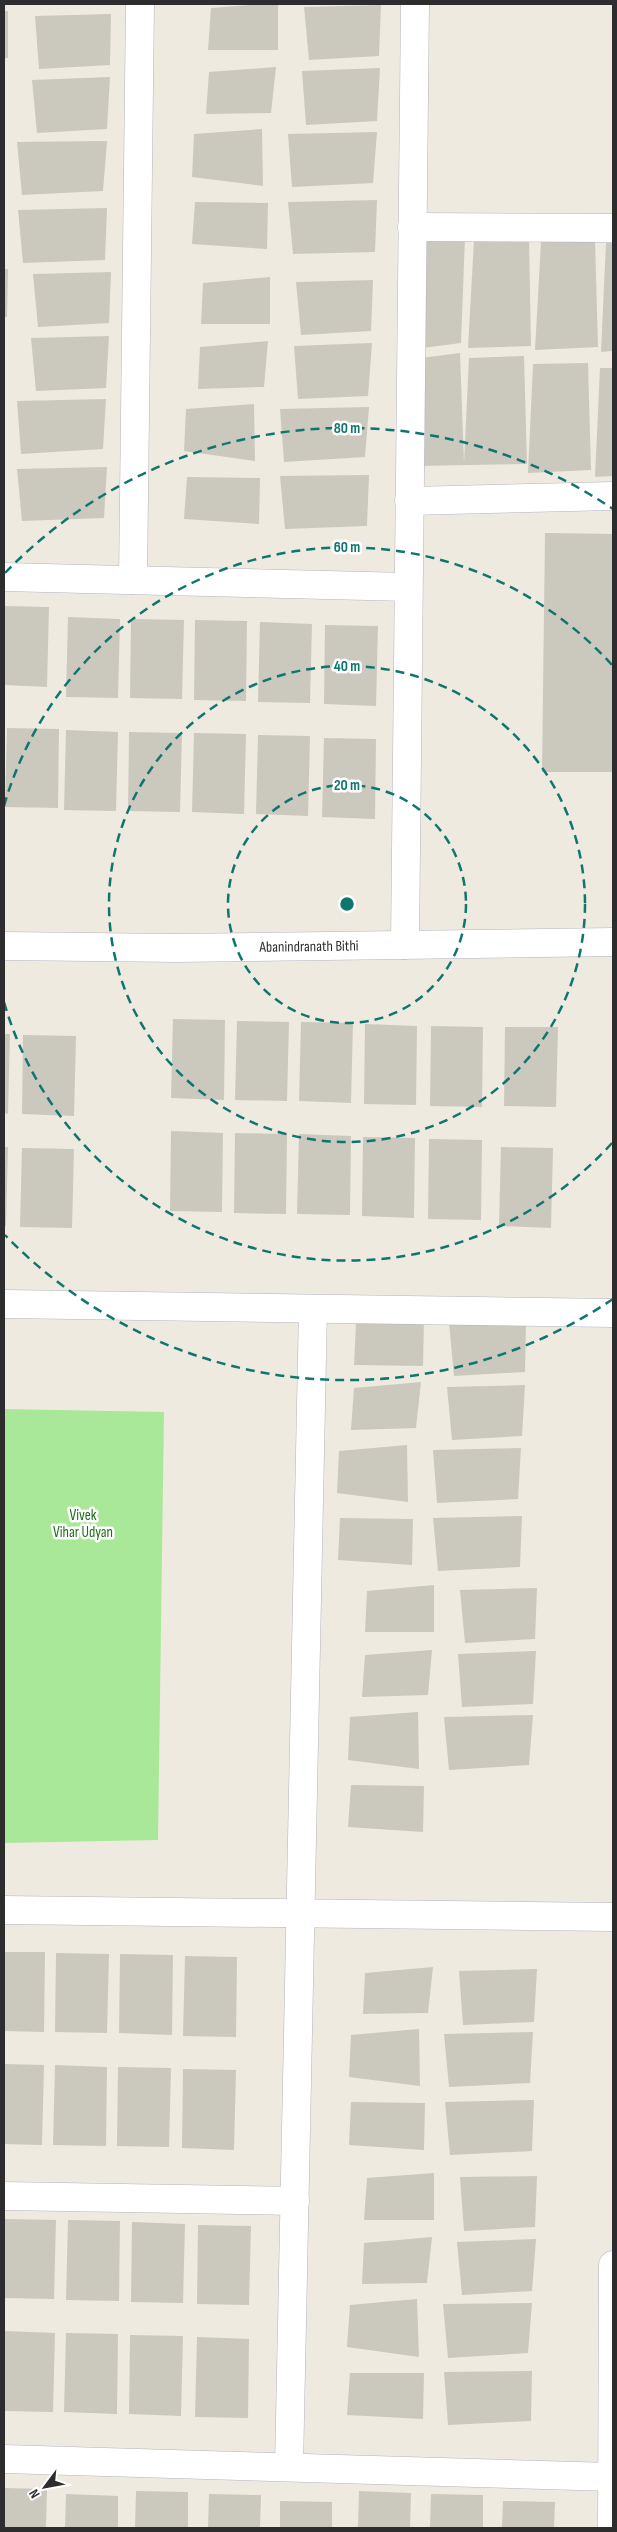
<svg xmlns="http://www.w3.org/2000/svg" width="617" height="2532" font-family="'Sofia Sans Condensed',sans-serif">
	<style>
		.green { fill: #aae899 }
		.building { fill: #cbc8bd }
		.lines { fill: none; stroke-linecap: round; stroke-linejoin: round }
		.minor-casing { stroke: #b3b3c1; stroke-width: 29 }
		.minor { stroke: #fff; stroke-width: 28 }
		.ring { fill: none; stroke: #0f766e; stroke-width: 2.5; stroke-dasharray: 9 6 }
		.labels { text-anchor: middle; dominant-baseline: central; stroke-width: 5; stroke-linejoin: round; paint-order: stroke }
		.street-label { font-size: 15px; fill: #2d2d2d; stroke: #fff }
		.park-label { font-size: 15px; fill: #1e7017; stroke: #fff }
		.centre { fill: #0f766e; stroke: #fff; stroke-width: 2.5 }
		.ring-label { font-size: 15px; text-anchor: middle; font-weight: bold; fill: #0f766e; stroke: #fff; stroke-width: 5; stroke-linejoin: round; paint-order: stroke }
	</style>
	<rect width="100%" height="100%" fill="#efeadf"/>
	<path class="green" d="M4,1409L164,1412L158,1840L4,1843Z"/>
	<g class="building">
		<path d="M261,4H278V50H208L211,8Z"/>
		<path d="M381,5L379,56L309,60L304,7Z"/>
		<rect x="4" y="11" width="4" height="47"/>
		<path d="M111,14L110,65L39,69L35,16Z"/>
		<path d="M276,67L271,113L206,114L209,72Z"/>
		<path d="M380,68L377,121L306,125L302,71Z"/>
		<path d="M110,77L107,129L37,133L32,80Z"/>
		<path d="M262,129L263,186L192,177L194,134Z"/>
		<path d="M377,132L373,183L292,187L288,134Z"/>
		<path d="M107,141L103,191L22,195L17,142Z"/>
		<path d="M377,200L375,252L293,254L288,202Z"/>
		<path d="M195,202L268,203L267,249L192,244Z"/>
		<path d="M107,208L105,260L23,263L18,210Z"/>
		<path d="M465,237L461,343L414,349L419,241Z"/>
		<path d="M529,239L531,346L468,348L474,240Z"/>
		<path d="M595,240L598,347L535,350L541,242Z"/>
		<path d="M606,243H613V351L601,352Z"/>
		<path d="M4,269H8L7,317H4Z"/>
		<path d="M111,272L109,323L38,327L33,274Z"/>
		<path d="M270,277V324H201L203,283Z"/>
		<path d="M373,280L371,331L301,335L296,282Z"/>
		<path d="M109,336L106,388L36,391L31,338Z"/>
		<path d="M268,341L264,387L198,389L200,347Z"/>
		<path d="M372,343L368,396L298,399L294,346Z"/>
		<path d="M460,353L464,463L469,358L524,356L527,464L416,466L421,358Z"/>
		<path d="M588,363L591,470L528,473L533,364Z"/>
		<path d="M600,368H613V476L595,477Z"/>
		<path d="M106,399L103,449L21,454L17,401Z"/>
		<path d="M254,404L255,461L184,451L186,409Z"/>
		<path d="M369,407L365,457L284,462L280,409Z"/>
		<path d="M107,467L104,518L22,521L17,469Z"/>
		<path d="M369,475L367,526L285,529L280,476Z"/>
		<path d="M187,477L260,478L259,524L184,519Z"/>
		<path d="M545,533L613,534V772H542Z"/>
		<path d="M4,606L49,607L47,687L4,685Z"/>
		<path d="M68,617L120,619L118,698L66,697Z"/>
		<path d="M131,619L184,620L182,699L130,698Z"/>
		<path d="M195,620L247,621L246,701L194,700Z"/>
		<path d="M260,622L312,624L310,703L258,702Z"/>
		<path d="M325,625L378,626L376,706L324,704Z"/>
		<path d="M7,728L59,729L58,808L5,807Z"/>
		<path d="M66,730L118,732L116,811L64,810Z"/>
		<path d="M129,732L182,733L180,812L128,811Z"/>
		<path d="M194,733L246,734L244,814L192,812Z"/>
		<path d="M258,735L310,736L308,816L256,814Z"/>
		<path d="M324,738L376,739L375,819L322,817Z"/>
		<path d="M173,1019L225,1020L224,1100L171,1098Z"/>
		<path d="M237,1021L289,1022L287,1101L235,1100Z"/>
		<path d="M301,1022L353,1023L351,1103L299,1101Z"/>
		<path d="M365,1024L417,1026L416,1105L364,1104Z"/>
		<path d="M431,1026L483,1027L482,1107L430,1106Z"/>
		<path d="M505,1027H558L556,1107L504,1106Z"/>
		<path d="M4,1034H10L8,1114L4,1113Z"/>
		<path d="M23,1035L76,1036L74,1116L22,1114Z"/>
		<path d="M171,1131L223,1133L222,1212L170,1211Z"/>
		<path d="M235,1133L287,1134L286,1214L234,1213Z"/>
		<path d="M299,1134L351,1136L350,1215L297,1214Z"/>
		<path d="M363,1137L415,1138L414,1218L362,1216Z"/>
		<path d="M429,1139L482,1140L481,1220L428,1219Z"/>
		<path d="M4,1147H8L6,1226H4Z"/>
		<path d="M501,1147L553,1148L551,1228L499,1226Z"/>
		<path d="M22,1148L74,1149L72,1228L20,1227Z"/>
		<path d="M424,1318L423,1366L354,1365L356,1323Z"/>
		<path d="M526,1321L525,1372L454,1376L449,1323Z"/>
		<path d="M421,1382L416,1428L351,1430L354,1388Z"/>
		<path d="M525,1385L522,1436L452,1440L447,1387Z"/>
		<path d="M407,1445L408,1502L337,1493L339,1451Z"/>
		<path d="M521,1448L518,1499L437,1503L433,1450Z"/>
		<path d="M522,1516L520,1567L438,1571L433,1518Z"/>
		<path d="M340,1518L413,1519L412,1565L338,1560Z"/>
		<path d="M434,1585V1632H365L367,1591Z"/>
		<path d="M537,1588L535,1639L465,1643L460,1590Z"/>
		<path d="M432,1650L428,1695L362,1697L365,1655Z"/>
		<path d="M536,1651L533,1704L462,1707L458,1654Z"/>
		<path d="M418,1712L419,1769L348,1760L350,1717Z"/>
		<path d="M533,1715L529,1765L449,1770L444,1717Z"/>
		<path d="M351,1785L424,1786L423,1832L348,1827Z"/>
		<path d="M4,1952H45L44,2032L4,2031Z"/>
		<path d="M56,1953L109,1954L107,2033L55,2032Z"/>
		<path d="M120,1954L173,1955L172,2035L119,2033Z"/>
		<path d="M185,1956L237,1957L236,2037L183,2036Z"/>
		<path d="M433,1967L428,2013L363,2014L365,1973Z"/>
		<path d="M537,1969L534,2022L463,2025L459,1971Z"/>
		<path d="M419,2029L420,2086L349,2077L351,2035Z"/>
		<path d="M533,2032L530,2083L449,2087L444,2034Z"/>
		<path d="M4,2064L44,2065L42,2145L4,2144Z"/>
		<path d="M55,2065L107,2067L106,2146L53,2145Z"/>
		<path d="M118,2067L171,2068L169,2147L117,2146Z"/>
		<path d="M183,2069L236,2070L234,2150L182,2148Z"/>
		<path d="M534,2100L532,2151L450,2155L445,2102Z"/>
		<path d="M351,2102L425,2103L424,2150L349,2145Z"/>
		<path d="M434,2173V2220H364L367,2178Z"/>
		<path d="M537,2176L535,2227L464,2231L460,2177Z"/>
		<path d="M4,2219L56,2220L54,2299L4,2298Z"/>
		<path d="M68,2220L120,2221L119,2301L66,2300Z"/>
		<path d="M132,2222L185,2224L183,2303L131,2302Z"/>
		<path d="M198,2225L251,2226L249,2305L197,2304Z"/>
		<path d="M432,2237L427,2283L362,2284L364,2243Z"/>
		<path d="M536,2239L532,2291L462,2295L457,2242Z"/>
		<path d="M417,2299L419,2357L347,2347L350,2305Z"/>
		<path d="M532,2303L528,2353L448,2358L443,2304Z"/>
		<path d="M4,2331L55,2333L53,2412L4,2411Z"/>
		<path d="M66,2333L118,2334L117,2414L64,2412Z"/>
		<path d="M130,2335L183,2336L181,2416L129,2414Z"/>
		<path d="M197,2337L249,2339L248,2418L195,2417Z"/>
		<path d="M532,2371L531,2421L448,2425L444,2372Z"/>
		<path d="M350,2373H424L423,2419L347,2415Z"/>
		<path d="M4,2488L47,2489L46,2528H4Z"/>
		<path d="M136,2491L188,2492V2528H135Z"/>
		<path d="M359,2491L411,2493L410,2528H358Z"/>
		<path d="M66,2494L118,2496V2528H65Z"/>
		<path d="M209,2494L261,2495L260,2528H208Z"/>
		<path d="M431,2494L483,2495V2528H430Z"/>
		<path d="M280,2501L332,2502V2528H280Z"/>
		<path d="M503,2501L555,2502L554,2528H502Z"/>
	</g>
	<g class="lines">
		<defs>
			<g id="minor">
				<path d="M412,227L613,228"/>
				<path d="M409,501L613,496"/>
				<path d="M4,577L408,587"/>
				<path d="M133,580L140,4"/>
				<path d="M405,945L415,4"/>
				<path id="s1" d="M4,946L177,948L613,942"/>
				<path d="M4,1304L613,1313"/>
				<path d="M4,1910L613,1917"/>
				<path d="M4,2196L295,2201"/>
				<path d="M4,2459L612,2477"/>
				<path d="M289,2467L313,1309"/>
				<path d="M612,2528L613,2265"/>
			</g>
		</defs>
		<use href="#minor" class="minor-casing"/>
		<use href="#minor" class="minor"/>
	</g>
	<g class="ring">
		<circle cx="347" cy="904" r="119"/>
		<circle cx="347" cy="904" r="238"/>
		<path d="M612 1143A357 357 0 0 1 4 1002M4 806A357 357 0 0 1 612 665"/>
		<path d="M613 1299A476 476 0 0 1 5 1235M5 573A476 476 0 0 1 613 509"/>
	</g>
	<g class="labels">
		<g class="street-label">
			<text stroke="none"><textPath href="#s1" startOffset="305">Abanindranath Bithi</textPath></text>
		</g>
		<g class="park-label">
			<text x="83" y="1515">Vivek<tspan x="83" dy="17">Vihar Udyan</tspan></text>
		</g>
	</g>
	<circle cx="347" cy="904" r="8" class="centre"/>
	<g class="ring-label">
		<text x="347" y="433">80 m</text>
		<text x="347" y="552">60 m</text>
		<text x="347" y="671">40 m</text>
		<text x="347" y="790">20 m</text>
	</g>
	<rect width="617" height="2532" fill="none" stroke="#2d2d2d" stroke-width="10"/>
	<g transform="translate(45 2487) rotate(238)" stroke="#ffffff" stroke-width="4" paint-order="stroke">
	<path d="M0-4L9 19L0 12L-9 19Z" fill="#2d2d2d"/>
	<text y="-8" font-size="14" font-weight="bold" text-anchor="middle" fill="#2d2d2d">N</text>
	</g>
</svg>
